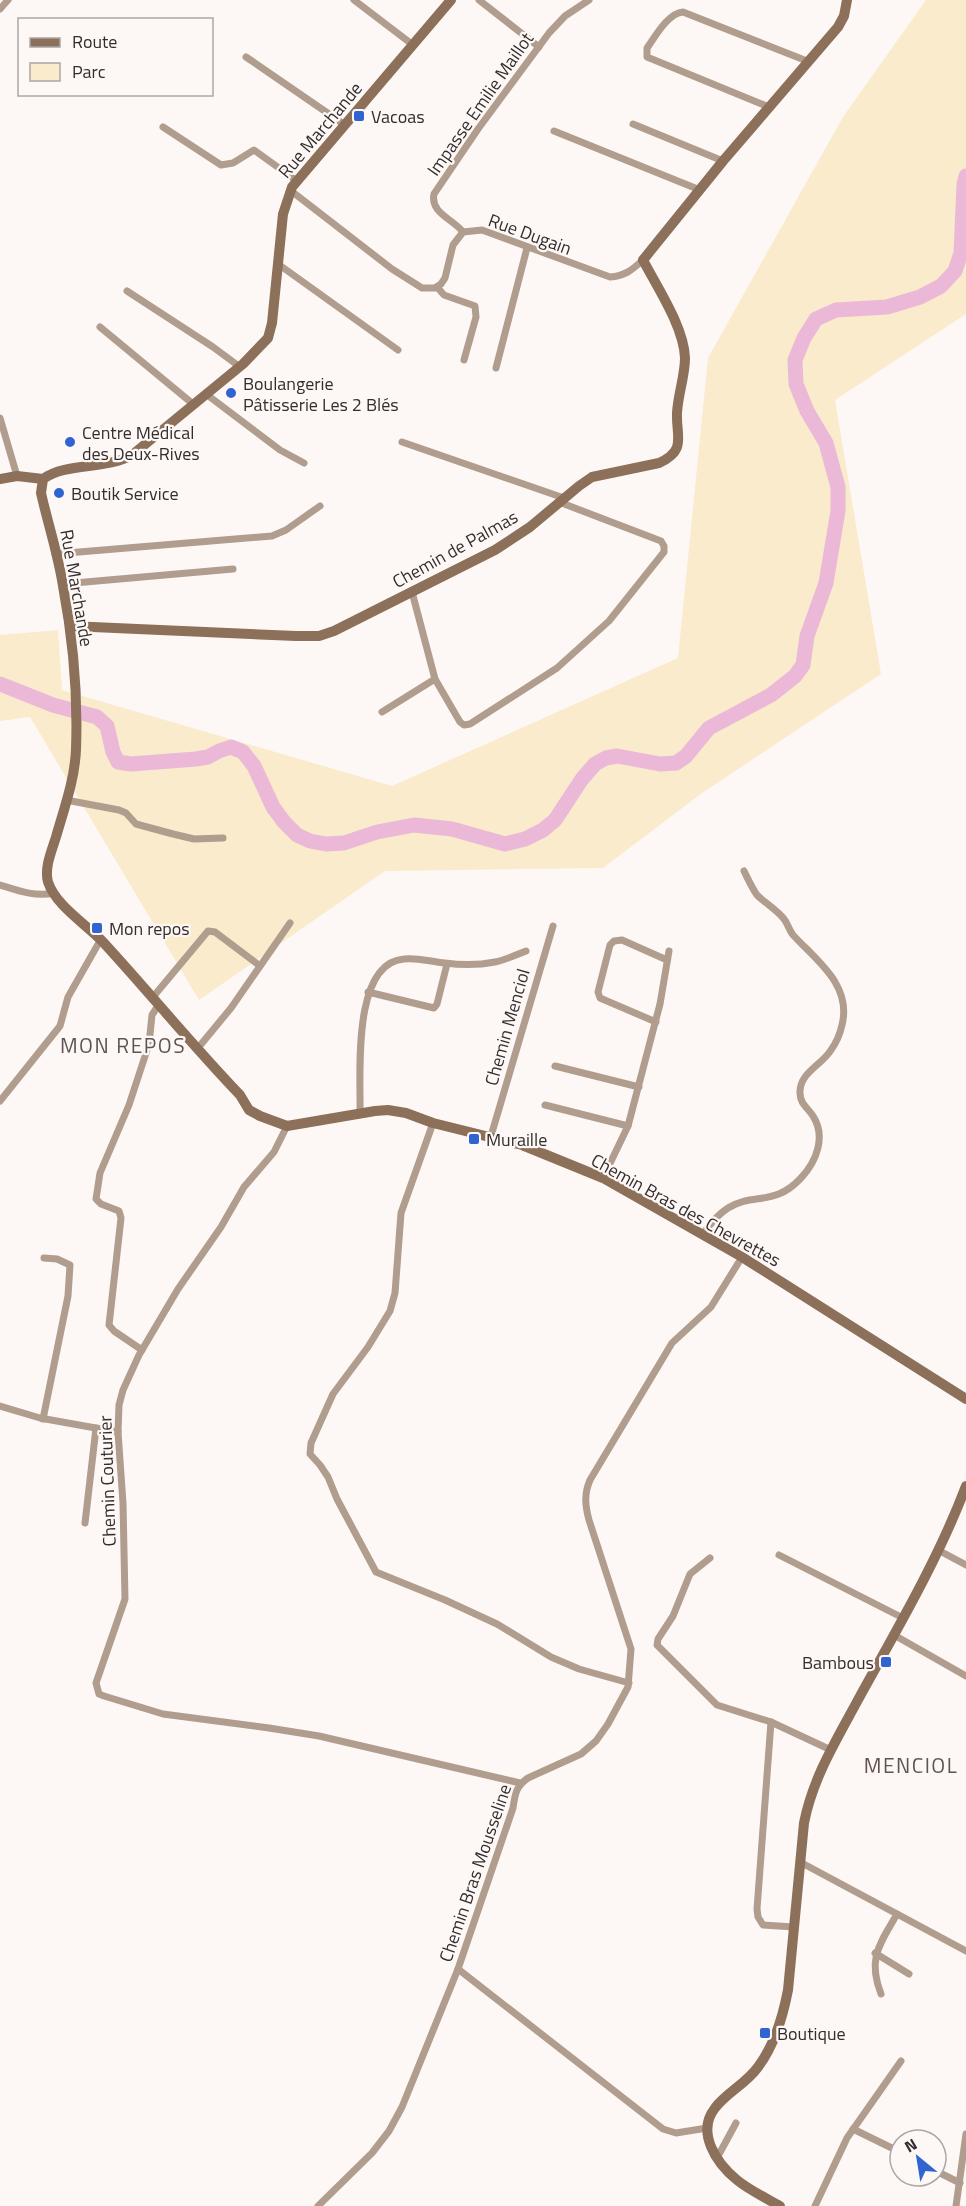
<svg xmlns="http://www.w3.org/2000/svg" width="966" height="2206" font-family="'Titillium Web',sans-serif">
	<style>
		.green { fill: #f9ebcb }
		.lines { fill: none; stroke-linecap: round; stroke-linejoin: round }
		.river { stroke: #ebb8d7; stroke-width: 15 }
		.street { stroke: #b09d8d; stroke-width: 7 }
		.secondary { stroke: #8c705a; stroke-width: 10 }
		.poi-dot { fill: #3164d3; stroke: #fdf8f6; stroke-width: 2 }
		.labels { text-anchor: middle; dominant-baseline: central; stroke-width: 4.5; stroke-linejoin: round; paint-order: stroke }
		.street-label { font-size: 18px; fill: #332e2d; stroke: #fdf8f6 }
		.poi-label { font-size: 18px; fill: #332e2d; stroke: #fdf8f6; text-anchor: start }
		.quarter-label { font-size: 21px; letter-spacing: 1.5px; fill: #5f5451; stroke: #fdf8f6 }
	</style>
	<rect width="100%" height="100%" fill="#fdf8f6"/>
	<path class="green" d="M926,0H966V314L835,400L881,674L702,793L603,868L385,871L199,1000L30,717L0,721V635L58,630L62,690L392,786L678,658L708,358L843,117Z"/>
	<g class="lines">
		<path class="river" d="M0,684L53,705L97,717L107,726L113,752L118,762L131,764L196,759L208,757L219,751L231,747L243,752L254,766L273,807L284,822L297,835L310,841L326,844L344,843L377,832L414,825L452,829L505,844L525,839L543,830L555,820L582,779L595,764L606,758L617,756L660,764L676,763L686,756L709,728L771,695L795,676L803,665L807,636L826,583L838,511V487L826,443L807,411L796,384L795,360L804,338L816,319L836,310L887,307L920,297L941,286L955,271L961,253L964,184L966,176"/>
		<g class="street">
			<path d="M354,0L413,45"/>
			<path d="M479,0L539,47"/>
			<path d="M0,9L8,0"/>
			<path d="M246,57L345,125"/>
			<path d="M769,107L647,57V48C655,37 668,13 683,12L807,61"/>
			<path d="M633,124L723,161"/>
			<path d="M163,127L221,165L233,163L254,150L297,181"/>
			<path d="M554,131L700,190"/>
			<path d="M290,190L392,269L422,288H435L441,284L445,278L453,245L463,232L482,230L610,277C625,276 632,270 643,260"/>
			<path d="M463,232C453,219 430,213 434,194L478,129L549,33L565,16L589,0"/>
			<path d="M278,264L398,350"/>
			<path d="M437,287L444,295L475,306L476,317L464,360"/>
			<path d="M127,291L213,347L240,367"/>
			<path d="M100,327L193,404"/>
			<path d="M496,368L527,248"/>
			<path d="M206,394L280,450L304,463"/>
			<path d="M0,418L17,476"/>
			<path d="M402,442L564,498"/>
			<path d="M55,554L272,536L286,530L320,506"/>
			<path d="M63,584L233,569"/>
			<path d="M412,592L435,679L460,722L464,725L470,724L557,668L609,621L664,552V546L661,541L559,502"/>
			<path d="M382,712L435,679"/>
			<path d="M66,800L119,810L126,813L136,824L173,834L194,839L223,838"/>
			<path d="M0,885C19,891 35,897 54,893"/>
			<path d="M368,992L434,1008L437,1004L447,964"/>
			<path d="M153,997L208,931L215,932L260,966"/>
			<path d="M656,1022L600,998L598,992L610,945L614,941L622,940L667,960"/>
			<path d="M198,1048L231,1008L290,923"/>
			<path d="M555,1066L639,1087"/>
			<path d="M0,1101L60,1026L68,997L101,939"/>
			<path d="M545,1105L628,1126"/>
			<path d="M360,1114C361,1077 351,963 404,959C417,957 431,962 445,963C460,965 480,965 495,962C505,960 516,955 526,951"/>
			<path d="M433,1123L401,1213L395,1293L390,1311L368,1347L333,1394L311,1443L310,1454L320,1465L328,1477L337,1499L376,1572L445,1600L497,1624L551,1657L579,1669L629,1683"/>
			<path d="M287,1126L274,1152L244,1187L221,1227L178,1289L139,1355L123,1390L119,1405L118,1432L123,1503L125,1599L96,1683L99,1694L104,1696L163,1714L269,1728L319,1736L520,1783"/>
			<path d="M491,1136L553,926"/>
			<path d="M603,1178L628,1126L660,1004L669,951"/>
			<path d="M703,1234C710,1224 717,1215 728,1208C754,1192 774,1207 801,1178C817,1161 826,1136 813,1116C808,1108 800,1104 800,1093C799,1073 822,1065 831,1050C836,1043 840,1034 842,1025C852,985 817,961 793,935C789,930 788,924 784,919C777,910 765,903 757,895C752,888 748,879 744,871"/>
			<path d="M142,1350L114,1331L109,1325L121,1218L119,1211L101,1204L96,1199L100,1173L129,1105L149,1044L152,1015L159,1004"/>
			<path d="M0,1406L40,1418L118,1432"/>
			<path d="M43,1419L68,1296L70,1265L57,1259L44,1258"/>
			<path d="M85,1523L96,1428"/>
			<path d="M938,1550L966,1565"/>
			<path d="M779,1555L903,1618"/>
			<path d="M710,1558L690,1574L673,1616L658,1639L657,1645L717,1705L771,1722L831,1750"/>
			<path d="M894,1635L966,1676"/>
			<path d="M771,1722L757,1909L758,1917L763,1925L794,1927"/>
			<path d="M800,1862L966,1951"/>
			<path d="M875,1953L909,1974"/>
			<path d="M458,1969L663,2129L676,2133L707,2128"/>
			<path d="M881,1994C867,1958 880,1944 897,1914"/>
			<path d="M853,2129L900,2152"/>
			<path d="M717,2158L736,2123"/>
			<path d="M936,2171L960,2183"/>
			<path d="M318,2206L372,2153L389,2131L402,2107L458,1969L513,1808C515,1794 516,1786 528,1778L581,1754L596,1741L608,1724L628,1687L631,1649L589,1520C585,1505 584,1494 590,1480L672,1343L711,1307L742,1257"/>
			<path d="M815,2206L847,2138L901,2061"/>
			<path d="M956,2206L966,2134"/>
		</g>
		<g class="secondary">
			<path d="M451,0L292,187L283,214L272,323L268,338L243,364L132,455C106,470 67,462 43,479L41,493C48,524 58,554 63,586C73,639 78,695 76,749C75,779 64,809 56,837C52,850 44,868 48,882C56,906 86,924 103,942C149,992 192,1045 240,1095L249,1110L260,1116L287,1126L375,1111L388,1110L406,1113L433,1123L522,1145L603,1178L742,1257L966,1399"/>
			<path d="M0,479L17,476L43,479"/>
			<path d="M70,626L296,636H319L334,631L495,550L530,527L579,486L592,477L659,463C687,450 676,437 677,413C678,394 685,376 685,358C684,327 657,287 643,260L723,161L838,27L844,16L847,0"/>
			<path d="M780,2206C766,2198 749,2190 737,2180C716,2163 696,2132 715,2108C727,2092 746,2084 758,2067C774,2046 783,2016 788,1990L804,1823C813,1777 837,1739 859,1698C897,1629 938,1560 966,1486"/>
		</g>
	</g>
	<g class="poi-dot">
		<rect x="353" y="110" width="12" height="12" rx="3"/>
		<circle cx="231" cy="393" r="6"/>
		<circle cx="70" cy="442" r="6"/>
		<circle cx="59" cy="493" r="6"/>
		<rect x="91" y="922" width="12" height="12" rx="3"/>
		<rect x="468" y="1133" width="12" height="12" rx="3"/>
		<rect x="880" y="1656" width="12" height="12" rx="3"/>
		<rect x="759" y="2027" width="12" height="12" rx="3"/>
	</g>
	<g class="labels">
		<g class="street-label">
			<text transform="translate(480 104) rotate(-55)">Impasse Emilie Maillot</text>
			<text transform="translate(320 130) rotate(-50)">Rue Marchande</text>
			<text transform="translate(530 234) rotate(20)">Rue Dugain</text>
			<text transform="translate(455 549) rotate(-29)">Chemin de Palmas</text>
			<text transform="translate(77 588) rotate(80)">Rue Marchande</text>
			<text transform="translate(507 1027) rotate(-74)">Chemin Menciol</text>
			<text transform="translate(686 1210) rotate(29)">Chemin Bras des Chevrettes</text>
			<text transform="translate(107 1481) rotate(-92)">Chemin Couturier</text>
			<text transform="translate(475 1873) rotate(-71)">Chemin Bras Mousseline</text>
		</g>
		<g class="poi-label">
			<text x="371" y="116">Vacoas</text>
			<text x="243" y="383">Boulangerie<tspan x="243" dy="21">Pâtisserie Les 2 Blés</tspan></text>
			<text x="82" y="432">Centre Médical<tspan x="82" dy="21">des Deux-Rives</tspan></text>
			<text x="71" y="493">Boutik Service</text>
			<text x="109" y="928">Mon repos</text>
			<text x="486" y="1139">Muraille</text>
			<text x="874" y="1662" text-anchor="end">Bambous</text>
			<text x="777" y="2033">Boutique</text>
		</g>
		<g class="quarter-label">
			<text x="123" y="1045">MON REPOS</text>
			<text x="911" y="1765">MENCIOL</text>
		</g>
	</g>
	<rect x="18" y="18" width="195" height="78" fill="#fdf8f6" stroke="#aca7a6" stroke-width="1.5"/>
	<rect x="30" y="38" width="30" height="9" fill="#8c705a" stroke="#aca7a6" stroke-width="1.5"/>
	<text x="72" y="48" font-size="18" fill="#332e2d">Route</text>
	<rect x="30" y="63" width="30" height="18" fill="#f9ebcb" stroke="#aca7a6" stroke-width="1.5"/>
	<text x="72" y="78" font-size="18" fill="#332e2d">Parc</text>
	<g transform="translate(918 2158) rotate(330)"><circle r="28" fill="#fdf8f6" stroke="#aca7a6" stroke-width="1.5"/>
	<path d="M0-4.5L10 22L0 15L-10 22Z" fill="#3164d3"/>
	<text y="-9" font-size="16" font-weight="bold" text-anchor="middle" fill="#332e2d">N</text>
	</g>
</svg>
